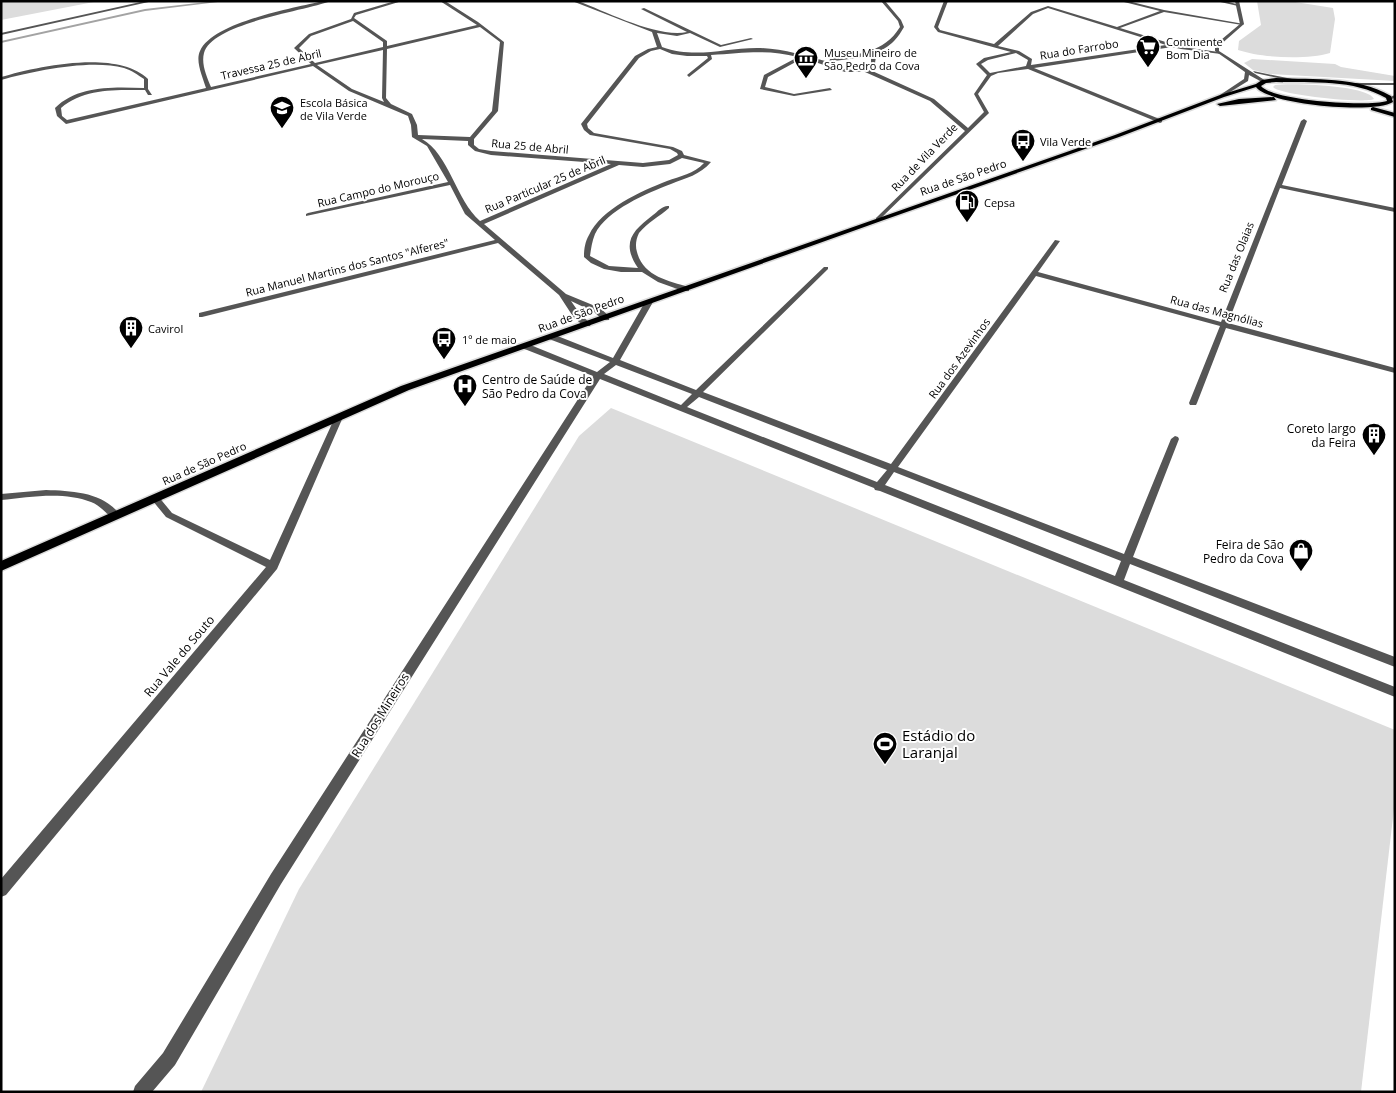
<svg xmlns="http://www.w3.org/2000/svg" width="1396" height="1093" font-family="'Open Sans',sans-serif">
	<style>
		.green { fill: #dcdcdc }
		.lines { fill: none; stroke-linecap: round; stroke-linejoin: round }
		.stream { fill: #a3a3a3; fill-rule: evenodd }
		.primary-casing { stroke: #dbdbdb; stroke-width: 3 }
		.minor { fill: #555; fill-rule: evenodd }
		.tertiary { fill: #555; fill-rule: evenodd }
		.primary { fill: #000; fill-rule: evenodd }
		.labels { text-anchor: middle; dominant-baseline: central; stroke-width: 4; stroke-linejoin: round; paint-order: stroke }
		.far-poi-label { font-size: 11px; fill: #000; stroke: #fff; text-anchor: start }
		.far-street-label { font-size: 11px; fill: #000; stroke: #fff }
		.poi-label { font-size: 12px; fill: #000; stroke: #fff; text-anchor: end }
		.street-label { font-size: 12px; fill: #000; stroke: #fff }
		.near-poi-label { font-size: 15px; fill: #000; stroke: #fff; text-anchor: start }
	</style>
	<rect width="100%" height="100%" fill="#fff"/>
	<g class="green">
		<path d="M1,1H99L1,20Z"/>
		<path d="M1257,1H1289L1333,8L1335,19L1330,53C1306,60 1262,58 1238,50L1239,41L1261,25Z"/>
		<path d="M1252,59L1335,64L1341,67L1395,76V81L1269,74L1253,70L1244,63Z"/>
		<path d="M1275,85C1292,83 1367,85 1374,99C1364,104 1279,95 1273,87Z"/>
		<path d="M611,408L1395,730V800L1361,1092H201L299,889L579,436Z"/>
	</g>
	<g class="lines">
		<path class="stream" d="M215,1H226L145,11L1,43V41L145,9Z"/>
		<defs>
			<g id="primary">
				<path d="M1276,78C1315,80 1356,76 1391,96L1393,102C1375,114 1269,105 1256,87L1224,97L1119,137L881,221L409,390L1,571V561L401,386L1115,135L1220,95L1256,84L1262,80ZM1276,82C1313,83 1353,79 1386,98L1387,101C1367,107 1273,101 1261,86L1266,83Z"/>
				<path d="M1274,97L1276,100L1220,106L1217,104L1239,99Z"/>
				<path d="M1373,107L1395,113V117L1371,110V108Z"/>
			</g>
		</defs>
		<use href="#primary" class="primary-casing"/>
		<g class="minor">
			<path d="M145,1H153L1,35V33Z"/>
			<path d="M323,1H331C305,11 212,23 204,53C201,64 207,77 211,87L311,64L294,48L309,34L351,19L354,13L395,1H402L356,15L354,18L387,41V46L477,25L440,1H445L478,22L504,42L498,111L474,139V145L479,149L491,151L643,163L669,160L678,155L677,153L670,149L590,135L584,130L581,124L635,56L648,49L657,47L652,32L572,1H578C607,12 657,38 687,32L641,9L644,8L721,45L751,38L753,39L720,47L690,33L677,36L657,33L662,47C696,59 723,48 757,48C781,48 805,56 829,62L830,59C858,54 884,53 900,27L898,21L881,1H885L901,20L904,27C901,32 898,37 894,41C883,52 875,49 875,67L870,70L934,99L968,128L984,112L974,94L987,75L976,64L984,58L1011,52L938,32L934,27L944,1H948L938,27L940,30L994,44L1031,12L1048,6L1117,27L1160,11L1120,1H1128L1164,10L1244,24L1242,25L1164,12L1120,28L1182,47L1219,52L1221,54L1181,49L1172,47L1034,68L1162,120V122L1160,123L1028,69L998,73L991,76L978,94L989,113L878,221L876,220V218L965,131L930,101L865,72H845L803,58L768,77L765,87L794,94L830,88L832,90L794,96L760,89L764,75L798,57C767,49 743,53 711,55L712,59L689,77L687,75L708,58L707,56H687L672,54L660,49L651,51L639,58L587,124L588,128L594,133L673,147L682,151L684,155L711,162C700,175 686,178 671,184C647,193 607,210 595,234C592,241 591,249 590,256L609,266L638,268C621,243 632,231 653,215C658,211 663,205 669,206V208C660,216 647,223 639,233C636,239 635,246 637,252C643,276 668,281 689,287V291H683L658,282L642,272H621L604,269L591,263L584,257C584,249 585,242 589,235C601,209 641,191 667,181C680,176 694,174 704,163L682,158L670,164L643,167L619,165L484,224L566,294L600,308L609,316V320H603L594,312L571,301L580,314L591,324L590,326H584L574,318L559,295L498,243L202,317H199V313L495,240L465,214L450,185L306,216V214L308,213L448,182L427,146L412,137L411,125L408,116L349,91L313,66L66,124L57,116L55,108C78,85 114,87 144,88V79C138,75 131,70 124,68C90,59 34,71 1,80V77C38,66 118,49 148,79V89L152,95H148L145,90C116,90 84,88 61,108L62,116L67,120L206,88C203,78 195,61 200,51C213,22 294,8 323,1ZM1048,8L1166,45L1031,65L1032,59L1019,51L998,46L1033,14ZM353,21L383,42V47L315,63L299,48L311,36ZM480,27L500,42L492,111L470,137L418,135L417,125L412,114L391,104L386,98L387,49ZM383,50L382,98L384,102L352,89L317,65ZM873,53L871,57V66C858,72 844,71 832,64L834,61L857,58ZM1016,53L1028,60L1026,66L990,73L981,64L988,60ZM422,139L468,141V145L475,151L491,155L611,164L480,221C456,200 449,154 422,139Z"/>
			<path d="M1216,1H1225L1240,5L1238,6Z"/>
			<path d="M1304,119L1307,121L1282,185L1395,208V212L1280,188L1228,323L1395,368V373L1226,328L1197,403L1196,405H1190L1189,403L1220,326L1036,276L898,467L1124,554L1171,439L1175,436L1178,437L1179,439L1133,557L1395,657V667L1130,564L1124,580L1395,687V697L880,491L875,490L874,488L600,379L281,884L175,1065L152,1092H133L135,1086L163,1053L271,874L593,376L522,348V344H528L597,372L610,362L549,339V335H555L613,358L645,302L652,300L653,302L620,360L696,390L824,267H828V269L703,392L891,464L1055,240L1060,241L1038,272L1221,322L1301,121ZM616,365L692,394L681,405L604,374ZM699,397L887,470L877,482L687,407ZM894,472L1121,561L1115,576L885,485Z"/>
			<path d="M339,414L343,417L277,569L6,895L1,897V879L266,567L166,517L152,500L150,498L152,496H158L172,513L270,560L335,417Z"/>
			<path d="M46,490C73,491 104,492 121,516L116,519C108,517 102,506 91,502C64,491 29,497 1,500V494Z"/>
		</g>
		<g class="tertiary">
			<path d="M1235,1H1239L1244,24L1219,46V51L1266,81L1262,82L1249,75L1248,81L1222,97L1220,95L1244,79L1245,72L1215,51V45L1240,24Z"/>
			<path d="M1253,71L1292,79L1294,80L1292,81L1255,73Z"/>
			<path d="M1346,83H1395V85H1348Z"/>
			<path d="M1395,95V98L1388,100V98Z"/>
		</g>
		<use href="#primary" class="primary"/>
	</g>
	<defs>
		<symbol id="supermarket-pin" viewBox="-11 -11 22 30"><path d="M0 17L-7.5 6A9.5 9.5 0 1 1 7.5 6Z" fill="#000" stroke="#fff"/><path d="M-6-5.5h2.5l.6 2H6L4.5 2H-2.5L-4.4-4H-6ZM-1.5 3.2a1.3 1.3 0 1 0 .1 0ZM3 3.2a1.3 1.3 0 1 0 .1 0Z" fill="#fff"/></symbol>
		<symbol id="museum-pin" viewBox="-11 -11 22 30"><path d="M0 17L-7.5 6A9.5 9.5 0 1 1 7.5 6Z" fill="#000" stroke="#fff"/><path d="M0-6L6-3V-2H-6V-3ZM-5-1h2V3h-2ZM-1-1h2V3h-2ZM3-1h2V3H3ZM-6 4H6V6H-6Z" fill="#fff"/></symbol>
		<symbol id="school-pin" viewBox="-11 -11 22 30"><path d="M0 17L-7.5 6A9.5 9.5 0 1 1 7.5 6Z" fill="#000" stroke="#fff"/><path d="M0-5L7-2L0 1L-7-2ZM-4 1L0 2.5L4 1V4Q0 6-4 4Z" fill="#fff"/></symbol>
		<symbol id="bus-pin" viewBox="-11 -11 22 30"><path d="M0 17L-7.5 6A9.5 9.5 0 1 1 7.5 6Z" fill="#000" stroke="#fff"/><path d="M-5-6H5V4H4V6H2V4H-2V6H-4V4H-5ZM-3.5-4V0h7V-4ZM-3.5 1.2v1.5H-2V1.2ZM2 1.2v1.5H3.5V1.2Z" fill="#fff"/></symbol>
		<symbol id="fuel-pin" viewBox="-11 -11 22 30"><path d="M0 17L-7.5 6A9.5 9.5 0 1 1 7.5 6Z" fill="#000" stroke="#fff"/><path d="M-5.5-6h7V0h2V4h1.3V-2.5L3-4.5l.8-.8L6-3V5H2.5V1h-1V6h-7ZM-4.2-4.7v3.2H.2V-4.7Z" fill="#fff"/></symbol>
		<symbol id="building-pin" viewBox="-11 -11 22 30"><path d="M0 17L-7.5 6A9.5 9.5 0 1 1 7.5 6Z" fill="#000" stroke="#fff"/><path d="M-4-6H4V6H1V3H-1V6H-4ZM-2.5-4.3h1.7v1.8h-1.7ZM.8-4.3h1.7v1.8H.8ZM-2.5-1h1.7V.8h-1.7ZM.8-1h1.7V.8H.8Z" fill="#fff"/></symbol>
		<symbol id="hospital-pin" viewBox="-11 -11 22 30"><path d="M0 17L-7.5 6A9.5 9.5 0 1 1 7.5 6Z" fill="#000" stroke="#fff"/><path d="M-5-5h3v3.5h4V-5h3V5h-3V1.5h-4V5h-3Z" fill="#fff"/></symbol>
		<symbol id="shop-pin" viewBox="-11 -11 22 30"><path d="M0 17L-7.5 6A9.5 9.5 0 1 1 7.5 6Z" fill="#000" stroke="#fff"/><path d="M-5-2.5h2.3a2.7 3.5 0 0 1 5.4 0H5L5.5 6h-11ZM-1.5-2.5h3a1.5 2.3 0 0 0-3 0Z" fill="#fff"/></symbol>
		<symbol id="stadium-pin" viewBox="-11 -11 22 30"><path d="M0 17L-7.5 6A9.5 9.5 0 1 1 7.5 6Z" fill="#000" stroke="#fff"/><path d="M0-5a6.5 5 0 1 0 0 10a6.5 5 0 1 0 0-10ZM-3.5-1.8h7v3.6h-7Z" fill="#fff"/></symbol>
	</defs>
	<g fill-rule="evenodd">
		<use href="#supermarket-pin" x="1134" y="33" width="28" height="38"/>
		<use href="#museum-pin" x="792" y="44" width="28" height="38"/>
		<use href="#school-pin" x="268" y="94" width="28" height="38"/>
		<use href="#bus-pin" x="1009" y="127" width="28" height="38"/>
		<use href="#fuel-pin" x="953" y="188" width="28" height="38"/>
		<use href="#building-pin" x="117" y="314" width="28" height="38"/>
		<use href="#bus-pin" x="430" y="325" width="28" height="38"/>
		<use href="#hospital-pin" x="451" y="372" width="28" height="38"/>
		<use href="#building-pin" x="1360" y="421" width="28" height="38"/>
		<use href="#shop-pin" x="1287" y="537" width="28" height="38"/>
		<use href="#stadium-pin" x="871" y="730" width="28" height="38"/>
	</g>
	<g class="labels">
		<g class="far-poi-label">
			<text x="1166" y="41">Continente<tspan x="1166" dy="13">Bom Dia</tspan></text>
			<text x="824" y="52">Museu Mineiro de<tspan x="824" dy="13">São Pedro da Cova</tspan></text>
			<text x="300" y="102">Escola Básica<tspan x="300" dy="13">de Vila Verde</tspan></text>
			<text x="1040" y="141">Vila Verde</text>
			<text x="984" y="202">Cepsa</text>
			<text x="148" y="328">Cavirol</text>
			<text x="462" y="339">1º de maio</text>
		</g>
		<g class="far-street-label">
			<text transform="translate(1079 49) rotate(-9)">Rua do Farrobo</text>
			<text transform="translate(271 64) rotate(-13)">Travessa 25 de Abril</text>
			<text transform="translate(530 146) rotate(5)">Rua 25 de Abril</text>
			<text transform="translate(924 157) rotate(-46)">Rua de Vila Verde</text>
			<text transform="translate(963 177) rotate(-19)">Rua de São Pedro</text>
			<text transform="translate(545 184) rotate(-23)">Rua Particular 25 de Abril</text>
			<text transform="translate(378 189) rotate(-13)">Rua Campo do Morouço</text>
			<text transform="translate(1236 257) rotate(-68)">Rua das Olaias</text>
			<text transform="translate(347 267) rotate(-14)">Rua Manuel Martins dos Santos "Alferes"</text>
			<text transform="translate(1217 311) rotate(15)">Rua das Magnólias</text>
			<text transform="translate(581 313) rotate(-20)">Rua de São Pedro</text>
			<text transform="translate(959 358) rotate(-54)">Rua dos Azevinhos</text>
			<text transform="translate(204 463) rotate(-24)">Rua de São Pedro</text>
		</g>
		<g class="poi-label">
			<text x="482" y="379" text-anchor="start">Centro de Saúde de<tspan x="482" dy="14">São Pedro da Cova</tspan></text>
			<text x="1356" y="428">Coreto largo<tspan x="1356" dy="14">da Feira</tspan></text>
			<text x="1284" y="544">Feira de São<tspan x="1284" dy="14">Pedro da Cova</tspan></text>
		</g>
		<g class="street-label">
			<text transform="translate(179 656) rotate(-50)">Rua Vale do Souto</text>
			<text transform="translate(380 715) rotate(-58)">Rua dos Mineiros</text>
		</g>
		<g class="near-poi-label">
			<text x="902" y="735">Estádio do<tspan x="902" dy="17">Laranjal</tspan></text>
		</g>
	</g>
	<rect width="1396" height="1093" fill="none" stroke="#000000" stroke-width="5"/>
</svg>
